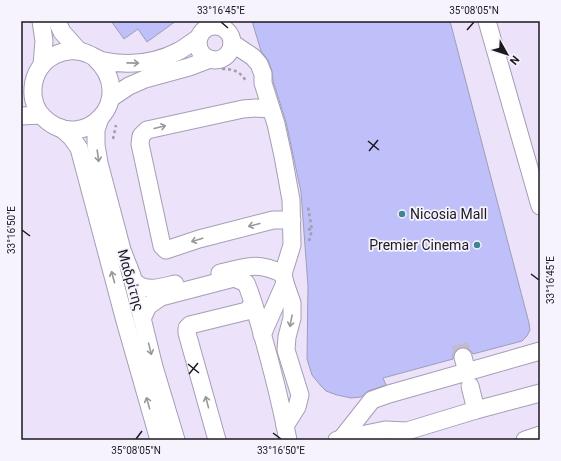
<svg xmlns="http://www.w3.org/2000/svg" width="561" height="461" font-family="Roboto,sans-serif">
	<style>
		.building { fill: #bfbff9; stroke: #9d9eb5 }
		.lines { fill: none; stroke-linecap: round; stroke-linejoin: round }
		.minor-tunnel { stroke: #c2bbcf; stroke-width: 17; stroke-dasharray: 17 8; stroke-linecap: butt }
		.minor-casing { stroke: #a69db4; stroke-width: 19 }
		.path { stroke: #a39caf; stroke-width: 2.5; stroke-dasharray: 3 3; stroke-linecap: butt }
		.minor { stroke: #fff; stroke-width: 17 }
		.oneway { stroke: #99989b }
		.ticks { fill: none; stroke: #1c1921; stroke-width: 1.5 }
		.poi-dot { fill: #408592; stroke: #f6f3fd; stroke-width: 1.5 }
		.labels { text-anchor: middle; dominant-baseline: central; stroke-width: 3.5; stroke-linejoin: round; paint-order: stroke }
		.poi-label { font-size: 14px; fill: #1c1921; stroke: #f6f3fd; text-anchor: start }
		.street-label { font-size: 14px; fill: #1c1921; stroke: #f6f3fd }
		.neatline { fill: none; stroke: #1c1921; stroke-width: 1.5 }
		.ticks-label { font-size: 10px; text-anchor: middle; fill: #1c1921 }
	</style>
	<rect width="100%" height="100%" fill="#ece3fb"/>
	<g class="building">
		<path d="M111,21H176L147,42L138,29L124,39Z"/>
		<path d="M252,21H450L529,323L530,330L527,336L522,341L473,354L470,350L466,347H460L456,350L453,354V359L383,378L386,385L368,391L361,397L351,398L337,395L326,391L321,386L312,375L307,359L308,286L301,192L286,122L273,81L272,71L268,60L261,51Z"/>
	</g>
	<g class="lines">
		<path class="minor-tunnel" d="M460,344L463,357"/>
		<defs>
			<g id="minor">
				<path d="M41,21L44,41L42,65"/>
				<path d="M57,21L62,32L79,51"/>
				<path d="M487,21L540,206"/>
				<circle cx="215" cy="43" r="17"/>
				<path d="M232,43L253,57L259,64L263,74V83L276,124L283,156L291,200L292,245L283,274L285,283L292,303V318L287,337L286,350L300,395L297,407L285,426"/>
				<path d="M95,58C139,99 83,155 44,118C36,111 32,99 33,88C34,74 42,61 55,55C65,50 78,49 88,54C93,56 98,60 104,61C129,66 156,63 179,51C186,47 192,42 199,38"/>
				<path d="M111,98L129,86L145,79L189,67L210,59"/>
				<path d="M271,109L256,108L243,109L147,130L141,136L140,144L162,246L166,250L199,239L273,220H292"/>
				<path d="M21,116L41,115"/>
				<path d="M100,118L96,130V145L99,163L122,250L131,273L154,367L176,440"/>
				<path d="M61,128L71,137L79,148L125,321L159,440"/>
				<path d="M220,273C248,267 256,261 283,274"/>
				<path d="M131,274C132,276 133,280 135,282C145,293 163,287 175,284"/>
				<path d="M142,319L148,306L161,297L234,278L246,283C253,299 257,316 262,333C272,368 281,404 288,440"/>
				<path d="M262,335L285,283"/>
				<path d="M463,357L467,372"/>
				<path d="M470,386L476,410"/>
				<path d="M342,438L372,400L389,394L540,351"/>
				<path d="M217,440L187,333V328L190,325L247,311L253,303"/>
				<path d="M337,440L385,430L407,431L476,410L540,393"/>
				<path d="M525,440L540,435"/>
			</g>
		</defs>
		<use href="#minor" class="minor-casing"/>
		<g class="path">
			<path d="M222,69C233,69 240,71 246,81"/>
			<path d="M113,139L116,125"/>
			<path d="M308,229L312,230L308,207"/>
			<path d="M309,241L312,230"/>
		</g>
		<use href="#minor" class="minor"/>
	</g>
	<defs><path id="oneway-shaft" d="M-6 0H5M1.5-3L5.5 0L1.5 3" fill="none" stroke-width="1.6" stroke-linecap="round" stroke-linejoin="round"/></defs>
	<g class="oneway">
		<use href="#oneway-shaft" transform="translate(133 63) rotate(1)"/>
		<use href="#oneway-shaft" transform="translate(160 127) rotate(-14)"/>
		<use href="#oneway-shaft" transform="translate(98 156) rotate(82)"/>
		<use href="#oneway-shaft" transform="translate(254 225) rotate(166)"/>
		<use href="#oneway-shaft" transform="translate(197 240) rotate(163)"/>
		<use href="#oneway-shaft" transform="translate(113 277) rotate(-105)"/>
		<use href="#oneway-shaft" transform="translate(291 321) rotate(101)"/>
		<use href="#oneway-shaft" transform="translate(150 349) rotate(76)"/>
		<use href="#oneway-shaft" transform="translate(207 402) rotate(-105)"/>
		<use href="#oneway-shaft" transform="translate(148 403) rotate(-106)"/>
	</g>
	<path class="ticks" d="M221,22L228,28M467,30L474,22M368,141L379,150M369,151L378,140M22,230L30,236M531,274L539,280M188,364L199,373M189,374L198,363M273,433L281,439M136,439L142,431"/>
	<g class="poi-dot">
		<circle cx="402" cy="214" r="4"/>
		<circle cx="477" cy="245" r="4"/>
	</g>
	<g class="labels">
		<g class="poi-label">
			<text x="410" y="214">Nicosia Mall</text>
			<text x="469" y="245" text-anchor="end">Premier Cinema</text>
		</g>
		<g class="street-label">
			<text transform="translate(131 280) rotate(74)">Μαδρίτης</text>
		</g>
	</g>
	<rect width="561" height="461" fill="none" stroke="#f6f3fd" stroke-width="44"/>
	<g transform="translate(507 54) rotate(129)" stroke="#f6f3fd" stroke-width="3" paint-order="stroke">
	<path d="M0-3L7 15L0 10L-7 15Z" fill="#1c1921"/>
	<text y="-6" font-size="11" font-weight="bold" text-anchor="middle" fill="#1c1921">N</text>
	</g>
	<rect x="22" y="22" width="517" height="417" class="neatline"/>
	<g class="ticks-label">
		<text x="221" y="14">33°16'45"E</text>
		<text x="474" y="14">35°08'05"N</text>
		<text transform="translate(11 230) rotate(-90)" y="4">33°16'50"E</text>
		<text transform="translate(550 280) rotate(-90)" y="4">33°16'45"E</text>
		<text x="136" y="454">35°08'05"N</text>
		<text x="281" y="454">33°16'50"E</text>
	</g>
</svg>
